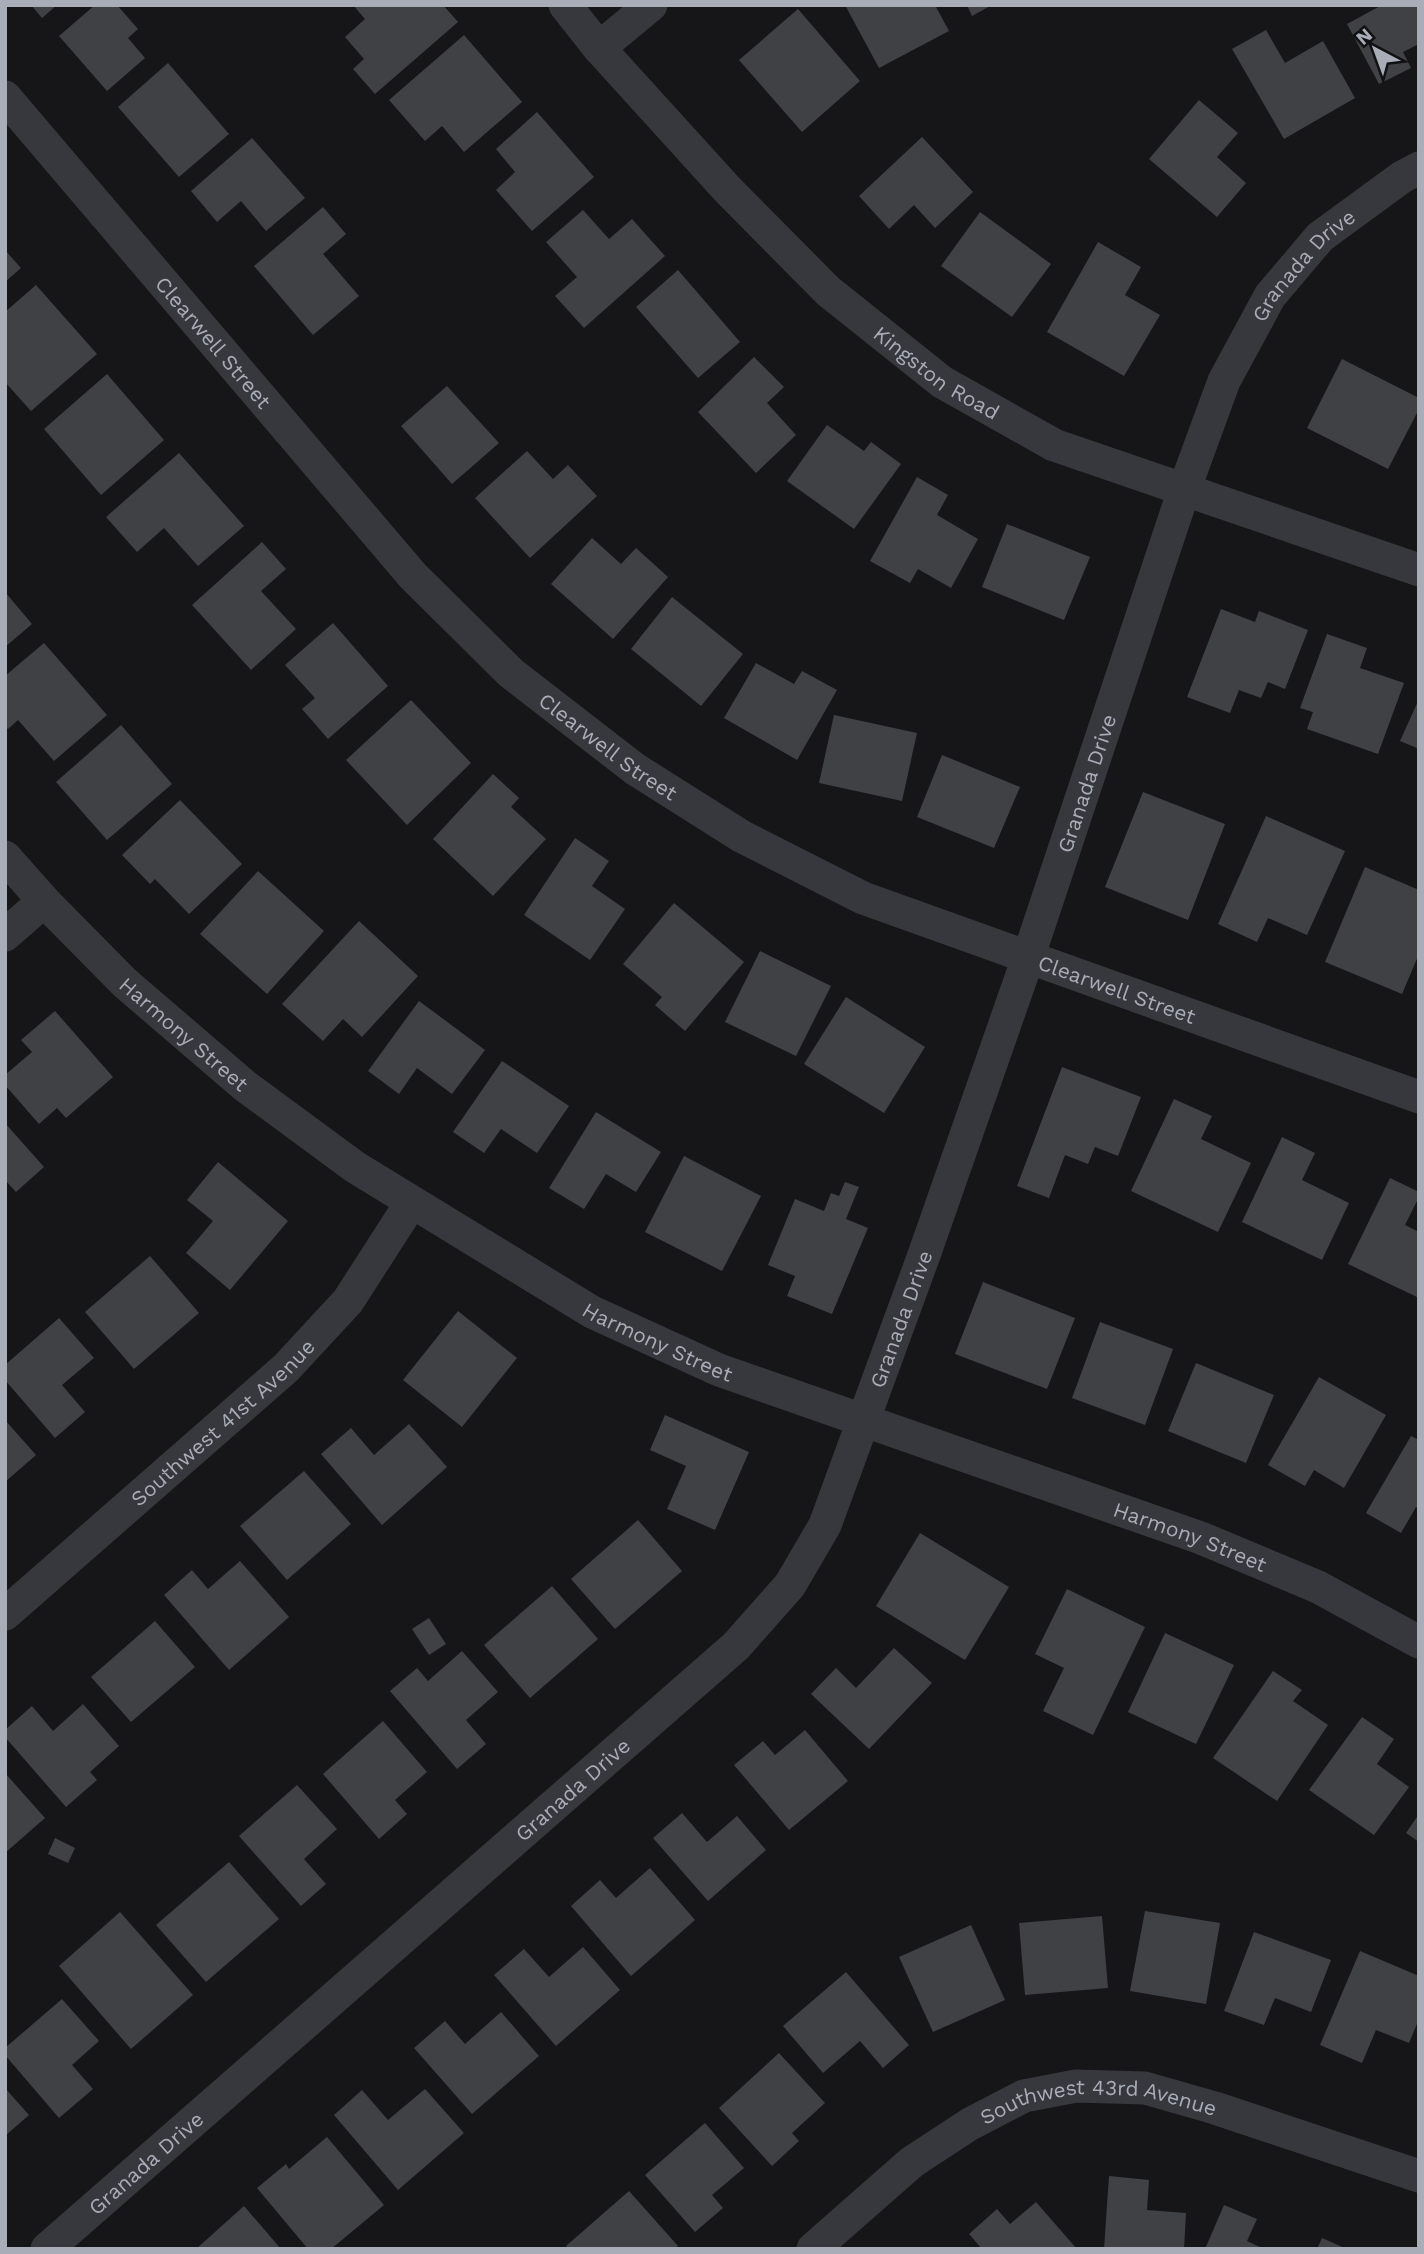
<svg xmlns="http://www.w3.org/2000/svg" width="1424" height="2254" font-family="'Work Sans',sans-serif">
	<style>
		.building { fill: #404145 }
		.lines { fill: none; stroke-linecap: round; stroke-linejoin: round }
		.minor { stroke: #37383d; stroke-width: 33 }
		.labels { text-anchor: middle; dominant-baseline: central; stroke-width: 6; stroke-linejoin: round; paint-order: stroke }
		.street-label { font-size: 21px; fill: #a8adb8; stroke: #111113 }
	</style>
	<rect width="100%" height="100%" fill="#161618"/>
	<g class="building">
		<path d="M31,5H57L42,18Z"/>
		<path d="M95,5H117L138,29L128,38L145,58L107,91L59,36Z"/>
		<path d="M353,5H443L458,22L375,94L353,69L364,59L345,37L365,19Z"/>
		<path d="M845,5H935L949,31L879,68Z"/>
		<path d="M967,5H992L972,16Z"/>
		<path d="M1382,5H1419V44L1403,52L1411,68L1379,84L1347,24Z"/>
		<path d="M798,9L860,81L802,132L739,60Z"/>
		<path d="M1266,30L1285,63L1323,41L1355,98L1284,139L1232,49Z"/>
		<path d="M464,35L522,102L464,152L442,126L425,141L389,100Z"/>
		<path d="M168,63L229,134L179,177L118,107Z"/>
		<path d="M1199,100L1238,133L1217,157L1246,183L1217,217L1149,159Z"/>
		<path d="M537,112L594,177L532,231L496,190L515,172L496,149Z"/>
		<path d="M922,137L973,192L935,228L914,205L889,229L859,196Z"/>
		<path d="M252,138L305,198L266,231L241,201L217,222L191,191Z"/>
		<path d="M323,207L346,234L323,254L359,296L313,335L254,266Z"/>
		<path d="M583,210L609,239L632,219L665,256L584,328L555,296L577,277L546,242Z"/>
		<path d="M980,212L1051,264L1012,317L941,266Z"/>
		<path d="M1098,242L1141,267L1125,295L1160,315L1124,376L1047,332Z"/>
		<path d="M5,250L21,268L5,282Z"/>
		<path d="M678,270L740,342L698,378L636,307Z"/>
		<path d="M36,285L97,354L31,411L5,382V312Z"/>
		<path d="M754,357L784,387L767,403L796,435L756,473L698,412Z"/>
		<path d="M1342,359L1419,398V409L1388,469L1307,428Z"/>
		<path d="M107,374L164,440L101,495L44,429Z"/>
		<path d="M447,386L499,443L452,484L401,426Z"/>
		<path d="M827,425L864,451L871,442L901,464L854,529L787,481Z"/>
		<path d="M527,451L553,479L568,465L597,496L530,558L475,498Z"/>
		<path d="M179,453L244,526L198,566L164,528L137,552L106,517Z"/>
		<path d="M917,477L948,495L937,515L978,539L951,588L918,569L910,583L870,561Z"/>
		<path d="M1007,524L1090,557L1064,620L982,587Z"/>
		<path d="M592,538L621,564L636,548L668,577L613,639L551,584Z"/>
		<path d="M262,542L286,569L261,591L296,629L251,670L192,605Z"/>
		<path d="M5,592L32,624L5,647Z"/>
		<path d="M672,597L743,654L701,706L631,649Z"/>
		<path d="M1221,609L1255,622L1259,611L1308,630L1285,689L1268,682L1261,698L1239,690L1230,713L1187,697Z"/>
		<path d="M333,623L388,686L328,739L302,709L315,698L285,665Z"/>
		<path d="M1327,634L1367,648L1360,668L1404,683L1378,754L1307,729L1313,712L1300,708Z"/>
		<path d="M44,643L107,715L54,761L18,720L8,729L5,726V676Z"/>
		<path d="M756,663L794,684L802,671L837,690L797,760L724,718Z"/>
		<path d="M1419,699V749L1400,741Z"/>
		<path d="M411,700L471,763L407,825L346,760Z"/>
		<path d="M834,715L917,733L902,801L819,783Z"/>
		<path d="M121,725L172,784L107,840L56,782Z"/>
		<path d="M942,755L1020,787L994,848L917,817Z"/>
		<path d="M493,774L519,798L511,807L546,839L493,896L433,839Z"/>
		<path d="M1143,792L1225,824L1188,920L1105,887Z"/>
		<path d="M180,800L242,864L189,914L155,879L150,884L122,855Z"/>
		<path d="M1266,816L1345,851L1307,935L1268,918L1257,942L1218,924Z"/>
		<path d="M575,838L609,861L592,886L625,909L590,960L524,915Z"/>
		<path d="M1365,867L1419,890V954L1402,994L1325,962Z"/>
		<path d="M258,871L324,931L267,994L200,934Z"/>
		<path d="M674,903L744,962L685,1031L655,1005L662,997L623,964Z"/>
		<path d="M359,921L418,976L362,1037L343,1019L323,1041L282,1004Z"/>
		<path d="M760,951L831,986L796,1056L725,1022Z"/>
		<path d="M846,997L925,1047L884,1113L804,1064Z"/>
		<path d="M419,1001L485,1050L452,1094L417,1068L399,1094L368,1071Z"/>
		<path d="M55,1011L113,1077L66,1118L57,1108L39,1124L5,1085V1075L32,1052L21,1040Z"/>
		<path d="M502,1061L569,1106L537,1153L501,1129L484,1153L453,1132Z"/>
		<path d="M1062,1067L1141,1097L1118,1156L1095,1147L1088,1164L1065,1155L1049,1198L1017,1186Z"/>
		<path d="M1174,1099L1212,1116L1201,1139L1251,1163L1218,1232L1131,1191Z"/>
		<path d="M596,1112L661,1152L636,1192L606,1174L584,1209L549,1188Z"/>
		<path d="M5,1123L44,1167L16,1192L5,1180Z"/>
		<path d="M1282,1137L1315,1153L1302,1180L1349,1203L1322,1260L1242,1222Z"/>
		<path d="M684,1156L761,1196L722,1271L645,1232Z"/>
		<path d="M218,1162L288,1221L230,1290L186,1253L213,1221L187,1200Z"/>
		<path d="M1390,1178L1419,1192V1197L1405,1225L1419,1232V1298L1348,1264Z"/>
		<path d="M845,1182L859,1187L846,1219L868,1228L832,1314L787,1296L795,1276L768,1265L795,1199L824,1211L831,1193L839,1196Z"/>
		<path d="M150,1256L199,1313L134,1369L85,1312Z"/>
		<path d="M983,1282L1075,1318L1047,1389L955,1354Z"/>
		<path d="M458,1311L517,1358L462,1427L403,1380Z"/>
		<path d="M59,1318L94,1358L62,1385L85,1412L55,1438L5,1380V1365Z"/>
		<path d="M1100,1322L1173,1349L1145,1425L1072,1398Z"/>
		<path d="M1196,1363L1274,1395L1246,1463L1168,1431Z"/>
		<path d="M1319,1377L1386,1415L1344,1488L1314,1470L1305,1486L1268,1465Z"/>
		<path d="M665,1415L749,1452L715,1530L667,1509L686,1466L650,1450Z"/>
		<path d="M5,1420L36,1455L5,1482Z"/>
		<path d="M409,1424L447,1467L382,1525L321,1454L351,1428L374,1455Z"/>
		<path d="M1411,1436L1419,1440V1509L1416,1507L1401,1533L1366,1513Z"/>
		<path d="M304,1471L351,1524L287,1580L240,1526Z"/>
		<path d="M638,1520L682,1571L615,1629L571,1579Z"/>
		<path d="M920,1533L1009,1587L965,1660L876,1606Z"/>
		<path d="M240,1561L289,1617L229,1670L164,1595L192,1570L208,1589Z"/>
		<path d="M552,1586L598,1639L530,1698L484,1645Z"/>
		<path d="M1067,1589L1145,1627L1093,1735L1043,1711L1064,1668L1035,1654Z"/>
		<path d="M429,1618L446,1644L429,1655L412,1629Z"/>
		<path d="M155,1621L195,1667L131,1722L91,1677Z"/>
		<path d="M1165,1633L1234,1665L1196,1744L1128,1712Z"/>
		<path d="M894,1648L932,1683L869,1749L811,1694L836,1668L856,1688Z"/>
		<path d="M462,1651L498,1692L466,1720L486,1744L457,1769L390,1691L417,1668L428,1681Z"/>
		<path d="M1273,1671L1302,1690L1293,1701L1328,1725L1277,1801L1213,1758Z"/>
		<path d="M83,1704L119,1746L90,1772L97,1780L66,1807L5,1737V1730L32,1706L53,1731Z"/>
		<path d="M1362,1717L1394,1739L1377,1764L1409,1787L1374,1835L1309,1790Z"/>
		<path d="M383,1721L427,1772L395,1800L407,1814L379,1839L323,1774Z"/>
		<path d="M805,1730L848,1781L789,1830L734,1765L763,1741L775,1755Z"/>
		<path d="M5,1773L45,1818L5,1853Z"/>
		<path d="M297,1785L337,1829L304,1859L326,1884L301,1906L239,1836Z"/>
		<path d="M682,1813L707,1842L737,1816L766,1850L708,1901L653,1838Z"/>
		<path d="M1419,1814V1842L1406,1833Z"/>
		<path d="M55,1838L75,1848L68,1863L48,1854Z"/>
		<path d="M229,1862L279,1919L206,1982L156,1925Z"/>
		<path d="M650,1868L695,1920L631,1976L571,1906L600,1880L616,1898Z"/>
		<path d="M1145,1911L1220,1923L1206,2004L1130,1991Z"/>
		<path d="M120,1912L193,1995L131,2049L59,1966Z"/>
		<path d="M1102,1916L1108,1988L1025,1995L1019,1923Z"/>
		<path d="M971,1925L1005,2000L933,2032L899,1957Z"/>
		<path d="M1254,1932L1331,1960L1311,2012L1275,1998L1264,2025L1224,2011Z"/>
		<path d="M583,1947L620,1990L556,2046L494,1975L524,1949L549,1977Z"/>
		<path d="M1360,1951L1419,1976V2019L1409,2043L1376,2030L1362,2063L1320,2045Z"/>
		<path d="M846,1972L909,2045L883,2068L860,2041L823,2073L783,2026Z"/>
		<path d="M62,1999L99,2041L72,2065L93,2089L59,2118L5,2055V2048Z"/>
		<path d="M501,2012L539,2056L472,2114L414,2048L445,2021L465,2044Z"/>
		<path d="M779,2053L825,2103L792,2133L799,2141L772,2166L719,2108Z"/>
		<path d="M5,2088L29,2115L5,2136Z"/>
		<path d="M425,2089L464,2133L398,2190L334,2115L362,2090L388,2120Z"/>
		<path d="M705,2123L744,2168L712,2195L723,2208L695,2232L645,2175Z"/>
		<path d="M327,2137L384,2205L331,2249H308L257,2188L286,2164L289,2169Z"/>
		<path d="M1109,2176L1149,2180L1147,2210L1186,2213L1184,2249H1104Z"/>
		<path d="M629,2191L678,2246L674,2249H569L566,2246Z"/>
		<path d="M1036,2202L1077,2249H982L969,2234L997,2209L1010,2224Z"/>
		<path d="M1224,2205L1257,2219L1247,2241L1264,2249H1205Z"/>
		<path d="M244,2206L281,2249H196Z"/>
		<path d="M1322,2238L1347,2249H1317Z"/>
	</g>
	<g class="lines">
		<g class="minor">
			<path id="s1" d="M565,5L599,48L727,189L828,291L942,382L1054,445L1419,570"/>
			<path d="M599,48L651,5"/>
			<path id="s2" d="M5,97L413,576L511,673L635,769L741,836L863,898L1419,1097"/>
			<path id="s3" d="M5,857L44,901L125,983L245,1086L355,1167L592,1312L719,1370L1201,1538L1318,1587L1419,1642"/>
			<path d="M5,935L44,901"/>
			<path id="s4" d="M5,1614L286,1368L348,1301L411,1203"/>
			<path id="s5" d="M47,2249L736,1646L790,1585L825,1525L924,1255L1028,958L1184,490L1224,381L1270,296L1320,237L1402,177L1419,168"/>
			<path id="s6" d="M813,2249L912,2162L970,2124L1024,2096L1076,2086L1145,2088L1215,2108L1419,2176"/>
		</g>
	</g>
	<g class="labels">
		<g class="street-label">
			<text stroke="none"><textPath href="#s5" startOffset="2420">Granada Drive</textPath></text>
			<text stroke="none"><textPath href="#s2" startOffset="322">Clearwell Street</textPath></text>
			<text stroke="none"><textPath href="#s1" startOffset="525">Kingston Road</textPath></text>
			<text stroke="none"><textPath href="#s2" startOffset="889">Clearwell Street</textPath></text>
			<text stroke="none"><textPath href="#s5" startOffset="1853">Granada Drive</textPath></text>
			<text stroke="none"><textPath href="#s2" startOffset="1456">Clearwell Street</textPath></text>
			<text stroke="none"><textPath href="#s3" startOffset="252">Harmony Street</textPath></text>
			<text stroke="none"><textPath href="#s5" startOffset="1286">Granada Drive</textPath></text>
			<text stroke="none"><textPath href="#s3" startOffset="819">Harmony Street</textPath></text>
			<text stroke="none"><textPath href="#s4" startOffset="290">Southwest 41st Avenue</textPath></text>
			<text stroke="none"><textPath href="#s3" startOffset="1386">Harmony Street</textPath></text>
			<text stroke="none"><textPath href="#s5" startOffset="698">Granada Drive</textPath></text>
			<text stroke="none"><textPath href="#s6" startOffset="336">Southwest 43rd Avenue</textPath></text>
			<text stroke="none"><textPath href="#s5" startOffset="131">Granada Drive</textPath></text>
		</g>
	</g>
	<rect width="1424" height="2254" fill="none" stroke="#a8adb8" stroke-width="14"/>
	<g transform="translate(1375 49) rotate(319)" stroke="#111113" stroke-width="5" paint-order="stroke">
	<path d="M0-5L12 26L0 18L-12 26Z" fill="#a8adb8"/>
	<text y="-10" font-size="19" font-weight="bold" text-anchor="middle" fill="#a8adb8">N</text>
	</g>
</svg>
